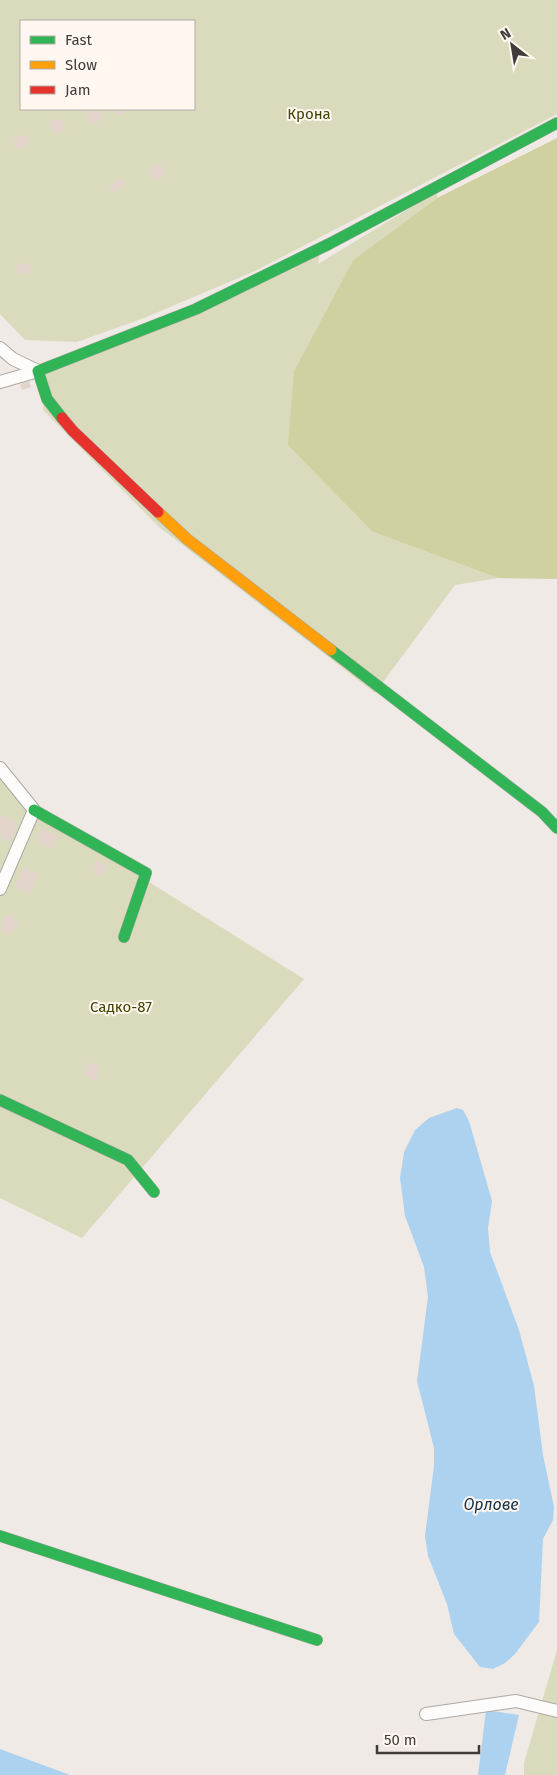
<svg xmlns="http://www.w3.org/2000/svg" width="557" height="1775" font-family="'Fira Sans',sans-serif">
	<style>
		.green { fill: #dadbbc; fill-rule: evenodd }
		.forest { fill: #d0d1a1 }
		.water { fill: #add2f0 }
		.building { fill: #e2d4cb }
		.lines { fill: none; stroke-linecap: round; stroke-linejoin: round }
		.street-casing { stroke: #aca8a4; stroke-width: 14 }
		.fast-casing { stroke: #aca8a4; stroke-width: 12 }
		.slow-casing { stroke: #aca8a4; stroke-width: 12 }
		.jam-casing { stroke: #aca8a4; stroke-width: 12 }
		.street { stroke: #fdfcfb; stroke-width: 12 }
		.fast { stroke: #30b455; stroke-width: 11 }
		.slow { stroke: #ff9f0a; stroke-width: 11 }
		.jam { stroke: #e5322d; stroke-width: 11 }
		.labels { text-anchor: middle; dominant-baseline: central; stroke-width: 4; stroke-linejoin: round; paint-order: stroke }
		.park-label { font-size: 15px; fill: #414401; stroke: #fff7f0 }
		.water-label { font-size: 16px; font-style: italic; fill: #143249; stroke: #fff7f0 }
	</style>
	<rect width="100%" height="100%" fill="#efeae5"/>
	<g class="green">
		<path d="M0,0H557V114L255,271L144,318L77,342L25,340L0,314ZM21,21H194V109H21Z"/>
		<path d="M438,191L437,198L353,260L294,371L373,532L498,578L455,585L375,693L159,527L43,410L46,374L320,253L318,264Z"/>
		<path d="M0,776L28,811L149,882L304,979L82,1238L0,1198Z"/>
		<path d="M557,1650V1775H524V1763Z"/>
	</g>
	<path class="forest" d="M557,138V579L498,578L373,532L288,445L294,371L353,260L437,198Z"/>
	<g class="water">
		<path d="M457,1108L463,1110L469,1121L492,1201L488,1228L490,1252L519,1330L534,1386L543,1455L554,1507L553,1520L543,1539L539,1622L515,1654L505,1663L493,1669L480,1667L454,1634L447,1604L428,1556L425,1536L434,1466V1448L417,1381L428,1297L424,1267L405,1216L400,1178L404,1152L415,1130L429,1118Z"/>
		<path d="M486,1710L519,1715L505,1775H478Z"/>
		<path d="M0,1749L70,1775H0Z"/>
	</g>
	<g class="building">
		<path d="M97,109H100L103,120L90,124L86,112Z"/>
		<path d="M114,109H128L129,111L116,115Z"/>
		<path d="M63,118L66,130L53,134L49,123Z"/>
		<path d="M27,135L29,146L15,149L13,138Z"/>
		<path d="M162,164L166,176L153,181L149,169Z"/>
		<path d="M123,179L126,187L112,192L109,184Z"/>
		<path d="M30,263L31,272L17,275L16,266Z"/>
		<path d="M29,381L31,387L22,390L20,384Z"/>
		<path d="M1,815L18,823L10,842L0,838Z"/>
		<path d="M42,829L58,836L52,849L36,841Z"/>
		<path d="M97,860L107,865L102,877L92,873Z"/>
		<path d="M24,868L39,874L29,894L15,887Z"/>
		<path d="M6,914L19,921L11,935L0,929Z"/>
		<path d="M89,1062L101,1068L95,1081L83,1075Z"/>
	</g>
	<g class="lines">
		<defs>
			<g id="street">
				<path d="M0,348L13,359L38,371"/>
				<path d="M0,382L38,371"/>
				<path d="M0,768L34,810L0,889"/>
				<path d="M426,1714L516,1701L557,1711"/>
			</g>
			<g id="fast">
				<path d="M62,418L47,399L38,371L196,309L329,244L557,123"/>
				<path d="M331,650L542,812L557,828"/>
				<path d="M34,810L146,873L124,937"/>
				<path d="M0,1100L128,1160L154,1192"/>
				<path d="M0,1536L317,1640"/>
			</g>
			<path id="slow" d="M158,512L187,539L331,650"/>
			<path id="jam" d="M62,418L73,431L158,512"/>
		</defs>
		<use href="#street" class="street-casing"/>
		<use href="#fast" class="fast-casing"/>
		<use href="#slow" class="slow-casing"/>
		<use href="#jam" class="jam-casing"/>
		<use href="#street" class="street"/>
		<use href="#fast" class="fast"/>
		<use href="#slow" class="slow"/>
		<use href="#jam" class="jam"/>
	</g>
	<g class="labels">
		<g class="park-label">
			<text x="309" y="114">Крона</text>
			<text x="121" y="1007">Садко-87</text>
		</g>
		<g class="water-label">
			<text x="491" y="1504">Орлове</text>
		</g>
	</g>
	<rect x="20" y="20" width="175" height="90" fill="#fff7f0" stroke="#b3aca7"/>
	<rect x="30" y="36" width="25" height="8" fill="#30b455" stroke="#b3aca7"/>
	<text x="65" y="45" font-size="15" fill="#403c39">Fast</text>
	<rect x="30" y="61" width="25" height="8" fill="#ff9f0a" stroke="#b3aca7"/>
	<text x="65" y="70" font-size="15" fill="#403c39">Slow</text>
	<rect x="30" y="86" width="25" height="8" fill="#e5322d" stroke="#b3aca7"/>
	<text x="65" y="95" font-size="15" fill="#403c39">Jam</text>
	<g transform="translate(512 45) rotate(329)" stroke="#fff7f0" stroke-width="4" paint-order="stroke">
	<path d="M0-4L9 19L0 12L-9 19Z" fill="#403c39"/>
	<text y="-8" font-size="14" font-weight="bold" text-anchor="middle" fill="#403c39">N</text>
	</g>
	<path d="M377 1745v8h102v-8" fill="none" stroke="#403c39" stroke-width="2.5"/>
	<text x="384" y="1745" font-size="15" fill="#403c39" stroke="#fff7f0" stroke-width="4" paint-order="stroke">50 m</text>
</svg>
